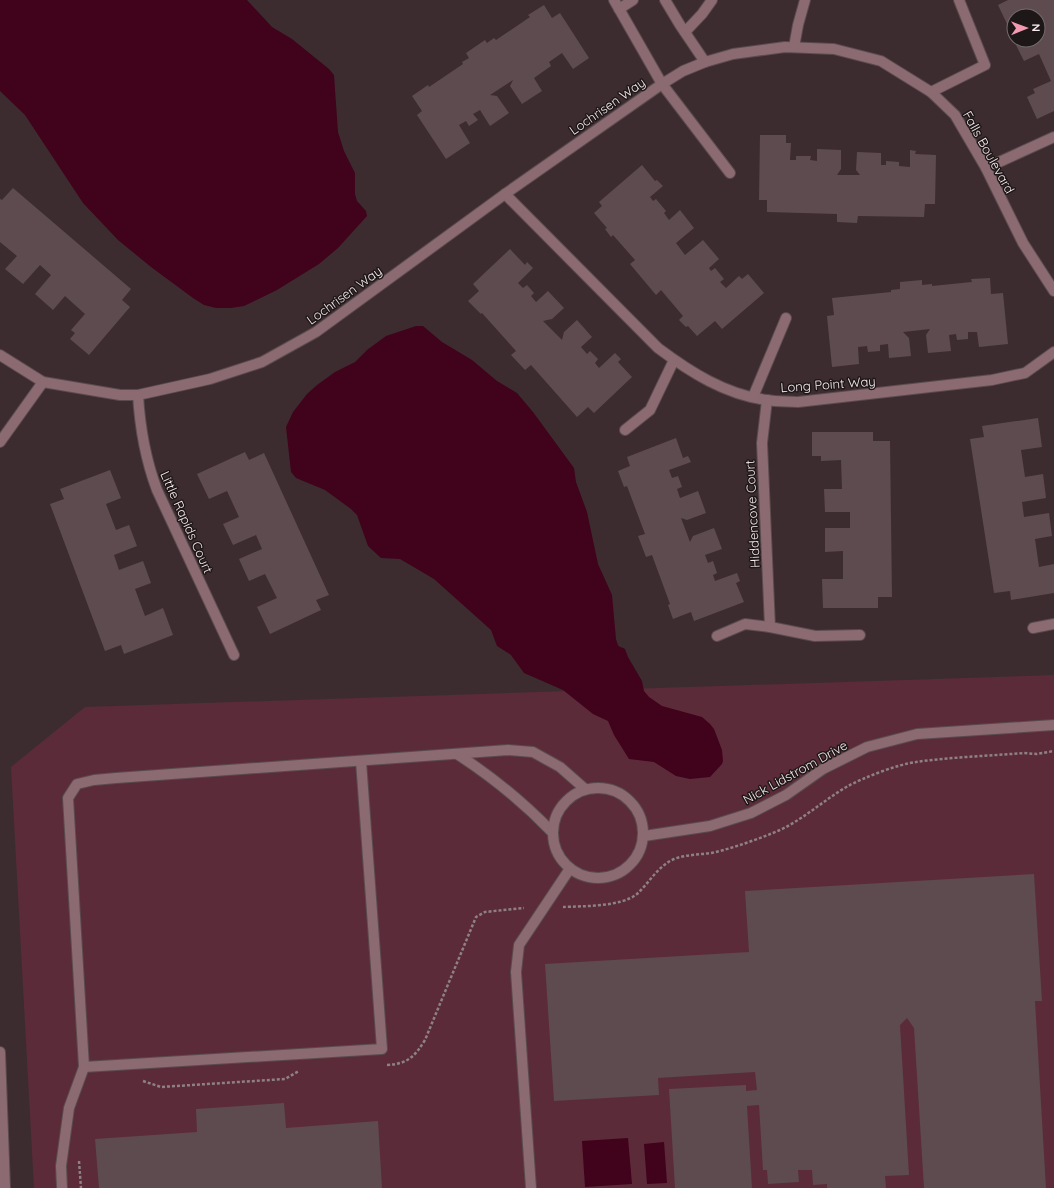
<svg xmlns="http://www.w3.org/2000/svg" width="1054" height="1188" font-family="Quicksand,sans-serif">
	<style>
		.green { fill: #5b2b39 }
		.water { fill: #41021b }
		.building { fill: #5d4b4f }
		.lines { fill: none; stroke-linecap: round; stroke-linejoin: round }
		.minor-casing { stroke: #5a4b4e; stroke-width: 12 }
		.path { stroke: #8e8184; stroke-width: 2.5; stroke-dasharray: 3 2; stroke-linecap: butt }
		.minor { stroke: #8b6a72; stroke-width: 10 }
		.labels { text-anchor: middle; dominant-baseline: central; stroke-width: 3; stroke-linejoin: round; paint-order: stroke }
		.street-label { font-size: 13px; fill: #f6ebed; stroke: #1e1718 }
	</style>
	<rect width="100%" height="100%" fill="#3c2c30"/>
	<path class="green" d="M1054,675V1188H34L11,767L85,707Z"/>
	<g class="water">
		<path d="M0,0H247L272,27L292,39L329,69L334,75L338,132L344,151L355,173V194L357,201L366,211L367,216L338,248L319,264L277,290L244,306L231,308H216L204,305L193,298L151,267L118,240L83,203L25,115L0,91Z"/>
		<path d="M416,326H423L442,342L472,360L497,381L517,393L533,412L574,468L576,482L587,512L598,564L612,595L616,639C619,649 618,645 625,649L628,657L642,681L644,691L649,697L662,706L702,717L710,724L714,729L722,750L723,761L722,764L710,777L690,779L676,776L654,762L629,759L614,735L608,721L593,714L563,690L524,673L511,655L497,646L491,630L434,579L400,559L381,558L368,546L357,515L351,509L325,490L296,478L291,472L286,427L293,412L307,394L317,385L335,372L355,362L367,350L386,336Z"/>
		<path d="M628,1138L632,1184L585,1187L582,1141Z"/>
		<path d="M664,1142L667,1183L647,1184L644,1144Z"/>
	</g>
	<g class="building">
		<path d="M1008,0H1054V111L1037,119L1027,97L1035,93L1033,89L1051,81L1039,54L1024,61L1014,41L1038,40V16H1014V23L1008,26L998,5Z"/>
		<path d="M544,5L552,18L560,13L589,58L573,69L562,53L549,62L551,66L534,78L542,91L522,104L510,86L513,80L490,95L497,96L509,113L490,126L480,110L473,114L478,120L469,126L466,121L459,125L470,143L446,159L417,115L422,111L412,96L428,85L429,87L463,64L462,62L469,58L466,53L485,40L487,43L494,38L496,40L530,17L528,15Z"/>
		<path d="M760,135H786V143H791L790,160H796V156H811L810,160L817,161V149L841,150V169L837,175H860L856,170L857,152L881,153V165H886V161L899,162V166L910,167V150L916,151L915,154L936,155L935,204H925L924,217L858,216L857,223L837,222V214L767,212V200H759Z"/>
		<path d="M642,165L655,181L657,180L663,186L650,197L653,201L656,199L666,211L664,213L669,220L680,210L694,228L676,243L685,255L703,240L719,259L709,268L711,271L715,268L724,279L720,282L726,288L739,276L742,279L748,274L764,293L722,329L715,321L697,336L688,326L686,327L679,320L683,316L661,290L656,295L630,264L635,260L613,235L611,237L605,229L607,228L594,213L602,206L599,202Z"/>
		<path d="M13,188L131,289L122,300L130,307L89,355L70,339L75,333L71,330L85,314L65,296L53,310L35,294L51,275L40,265L23,284L5,269L17,256L0,242V199L2,200Z"/>
		<path d="M510,249L525,265L527,262L533,268L518,283L523,288L527,285L534,293L531,296L536,302L548,291L564,308L552,319L543,321L562,340L564,332L577,320L592,337L581,347L587,354L590,351L598,359L595,363L599,368L615,353L621,359L618,362L632,377L594,413L588,407L577,417L531,365L525,370L511,355L516,351L482,313L481,314L468,301L479,291L473,284Z"/>
		<path d="M990,278L991,294L1003,293L1008,344L979,347L977,332H968V339L957,340L956,334L949,335L951,351L928,353L926,335L930,329L903,332L909,338L911,356L889,358L888,344L880,345V351L868,352L867,346L858,347L859,364L832,367L827,316L834,315L832,298L891,292V290L900,289V282L922,280V285L932,284V286L972,282L971,279Z"/>
		<path d="M1038,418L1042,447L1021,450L1025,477L1043,474L1046,498L1022,502L1024,517L1049,513L1052,536L1035,539L1039,567L1054,564V593L1011,600L1010,591L994,593L970,439L984,437L982,426Z"/>
		<path d="M812,432H873V441H890L892,597H878V608H823L822,579H843V551L825,552V528H850V512H825L824,489H842L841,460L821,461V456H812Z"/>
		<path d="M676,438L683,458L688,456L691,462L669,470L672,478L678,476L682,487L677,489L680,498L698,491L706,513L687,520L681,518L690,542L693,536L714,528L722,549L705,555L708,563L713,561L717,573L713,575L715,581L737,573L740,581L736,583L744,602L694,621L691,612L673,619L668,605L670,604L652,555L646,557L638,536L645,534L627,486L624,487L618,471L630,466L627,457Z"/>
		<path d="M245,452L249,460L264,453L329,595L316,600L321,610L270,634L257,607L277,598L265,574L249,581L239,559L262,549L256,535L233,545L223,524L239,517L227,491L209,499L197,474Z"/>
		<path d="M110,470L121,498L106,504L116,530L129,525L137,546L114,555L119,570L143,561L151,583L135,589L145,616L163,608L173,635L124,654L121,645L105,651L50,504L64,499L60,489Z"/>
		<path d="M1034,874L1042,1001H1035L1046,1188H924L914,1028L907,1018L900,1025L909,1175L885,1176L886,1188H827V1184L813,1185L812,1170H798L799,1182L768,1184L767,1170H763L759,1105L747,1106L752,1188H675L669,1089L746,1085V1091L757,1090L755,1072L658,1078L659,1095L554,1101L545,964L749,952L745,891Z"/>
		<path d="M284,1103L286,1128L378,1121L382,1188H99L95,1139L197,1132L196,1109Z"/>
	</g>
	<g class="lines">
		<defs>
			<g id="minor">
				<path d="M614,0L662,84L730,173"/>
				<path d="M665,0L680,25L705,62"/>
				<path d="M619,9L633,0"/>
				<path d="M685,32L702,14L712,0"/>
				<path d="M794,47L798,25L805,0"/>
				<path d="M931,92L985,65L959,0"/>
				<path d="M986,168L1054,137"/>
				<path d="M505,194L658,348C690,372 726,395 767,400C777,402 788,401 798,402L992,380L1025,373L1054,352"/>
				<path d="M0,355L43,382L120,395H138L210,379L262,362L316,332L505,194L662,84L683,71L705,62L733,54L785,47L834,49L881,61L931,92L955,115L986,168L1023,243L1054,291"/>
				<path d="M138,395C140,429 145,458 157,490L234,655"/>
				<path d="M753,397L786,318"/>
				<path d="M767,400L762,443L770,627"/>
				<path d="M625,430L650,410L674,360"/>
				<path d="M0,442L43,382"/>
				<path d="M1033,628L1054,624"/>
				<path d="M717,636L745,624L770,627L815,636L860,635"/>
				<path d="M457,754C491,776 524,803 552,832"/>
				<circle cx="598" cy="833" r="45"/>
				<path d="M644,836L710,826L751,813L786,795L823,769L867,747L917,734L1054,725"/>
				<path d="M0,1052L5,1188"/>
				<path d="M84,1067L382,1049L361,761"/>
				<path d="M62,1188L61,1166L69,1108L84,1067L68,798L77,784L94,780L116,778L508,750L533,752L560,767L585,789"/>
				<path d="M531,1188L516,972L519,945L569,870"/>
			</g>
		</defs>
		<use href="#minor" class="minor-casing"/>
		<g class="path">
			<path d="M563,907C583,906 621,907 637,894C649,883 658,866 674,859C687,854 702,855 716,852C736,847 755,840 773,833C801,822 822,801 848,786C863,778 898,764 916,762C951,757 988,756 1024,753L1037,754L1054,751"/>
			<path d="M387,1065C408,1064 415,1056 425,1040L476,917L485,912L524,908"/>
			<path d="M143,1081L161,1087L285,1079L299,1071"/>
			<path d="M79,1161L81,1188"/>
		</g>
		<use href="#minor" class="minor"/>
	</g>
	<g class="labels">
		<g class="street-label">
			<text transform="translate(607 106) rotate(-35)">Lochrisen Way</text>
			<text transform="translate(989 152) rotate(61)">Falls Boulevard</text>
			<text transform="translate(344 295) rotate(-36)">Lochrisen Way</text>
			<text transform="translate(828 384) rotate(-4)">Long Point Way</text>
			<text transform="translate(752 514) rotate(-93)">Hiddencove Court</text>
			<text transform="translate(187 522) rotate(66)">Little Rapids Court</text>
			<text transform="translate(795 772) rotate(-29)">Nick Lidstrom Drive</text>
		</g>
	</g>
	<g transform="translate(1026 28) rotate(89)"><circle r="19" fill="#1e1718" stroke="#746c6d"/>
	<path d="M0-3L7 15L0 10L-7 15Z" fill="#f29ab0"/>
	<text y="-6" font-size="11" font-weight="bold" text-anchor="middle" fill="#f6ebed">N</text>
	</g>
</svg>
